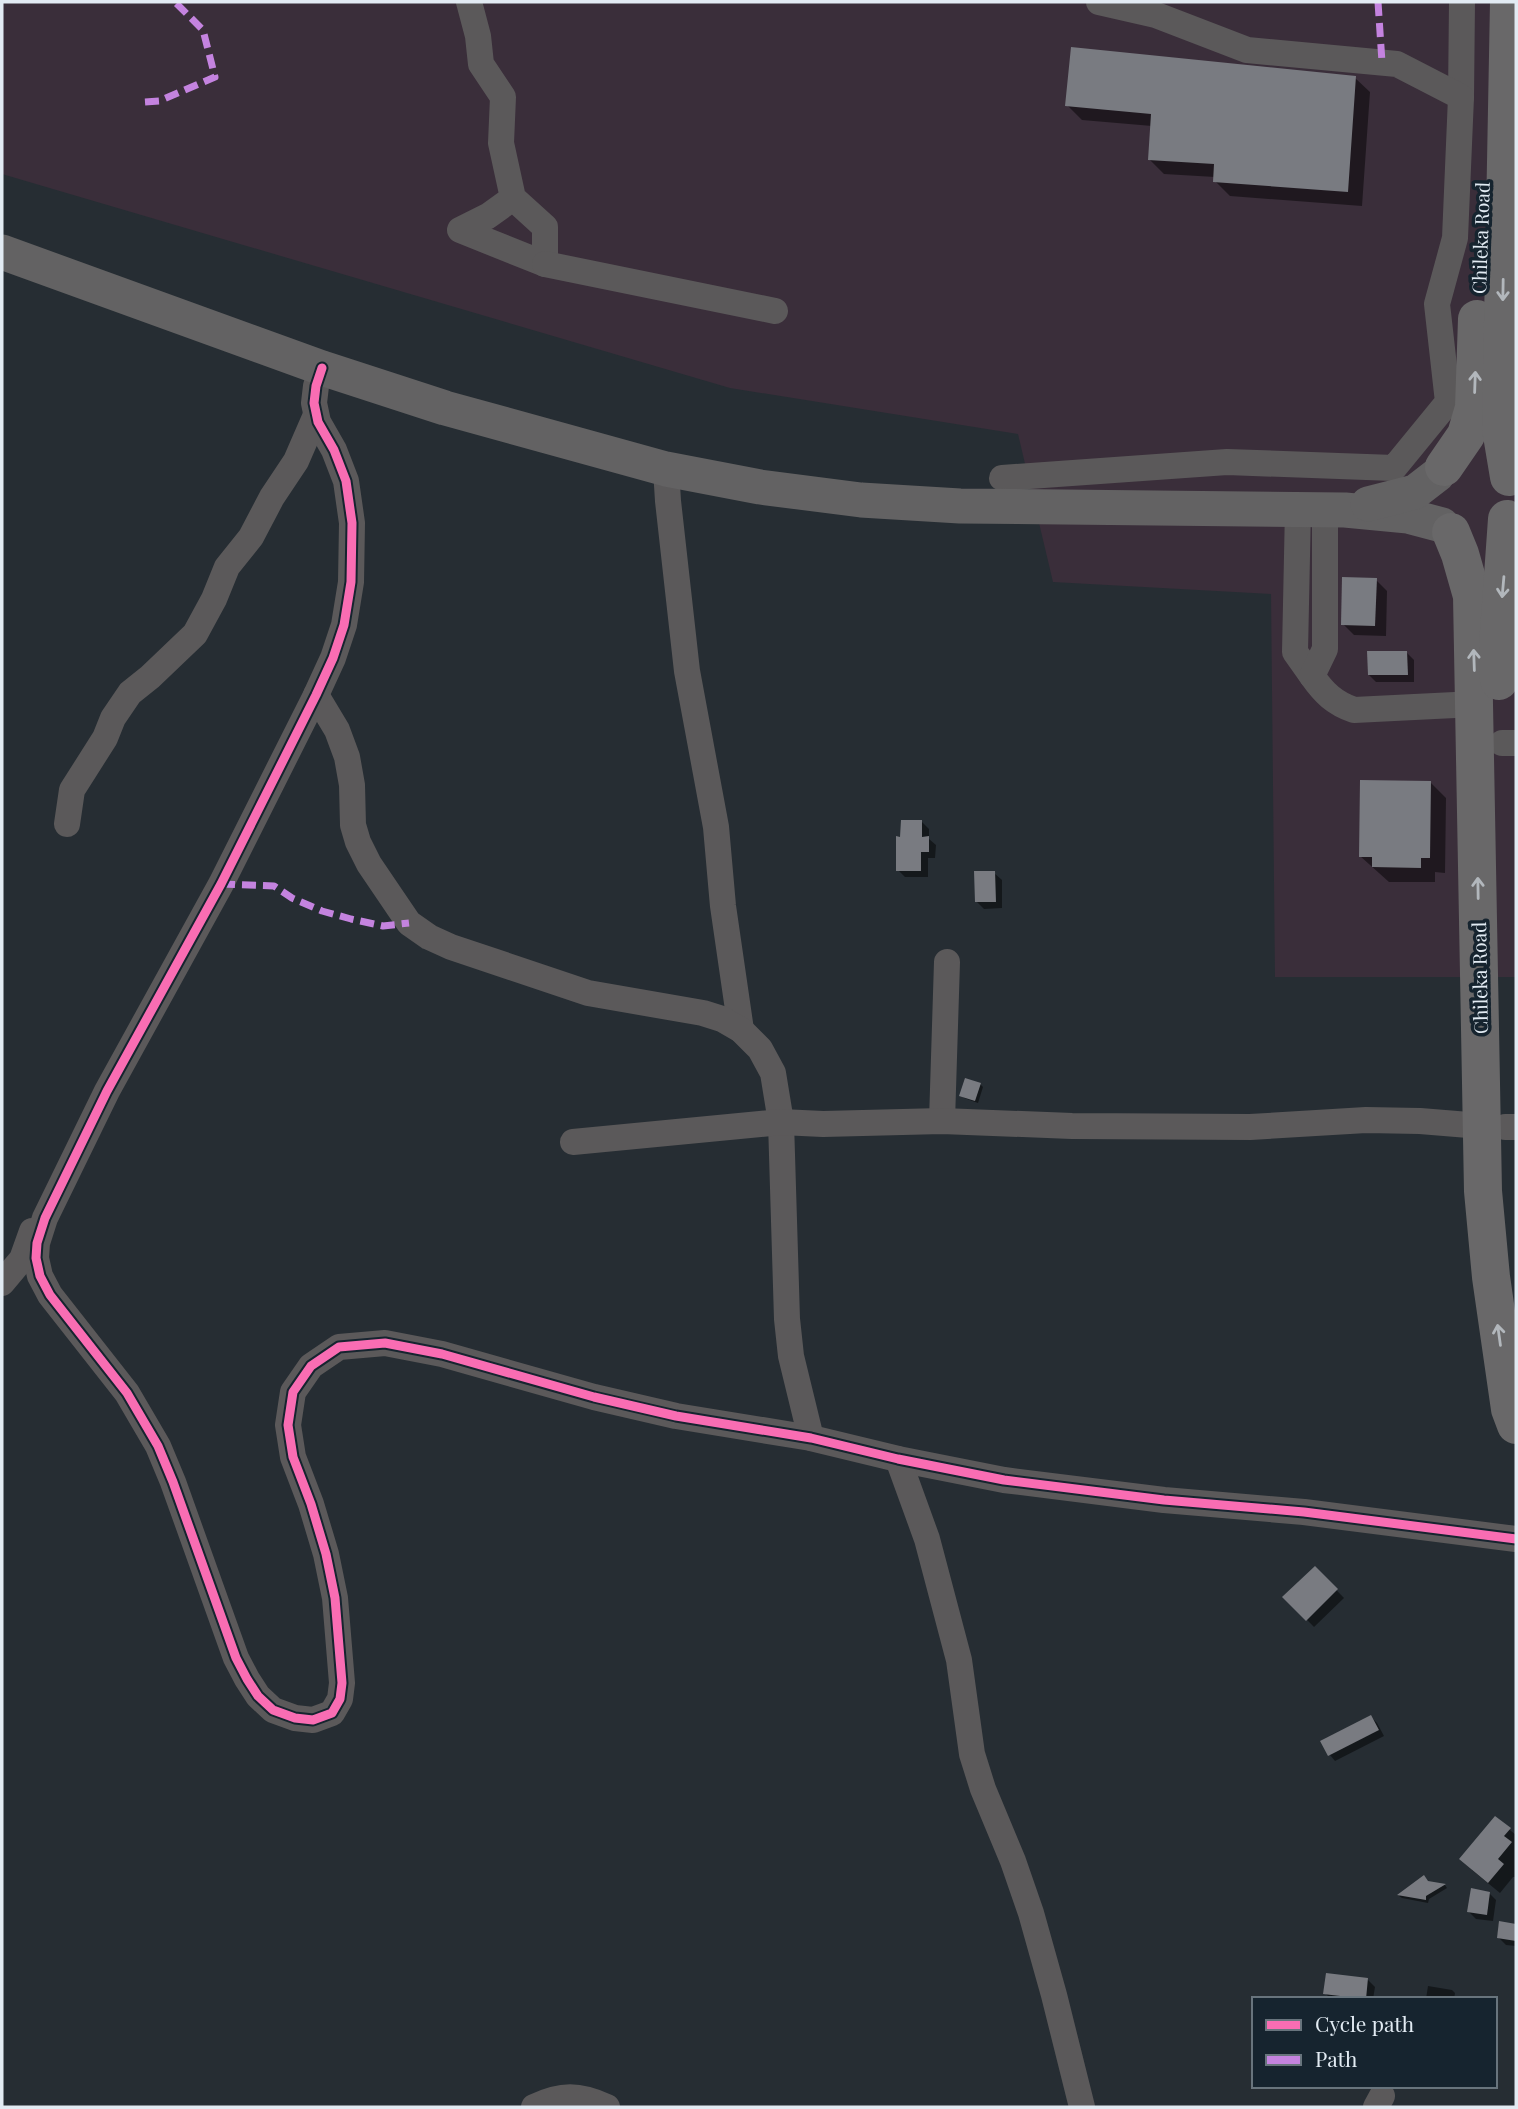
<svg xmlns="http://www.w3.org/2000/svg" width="1518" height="2109" font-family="'Playfair Display',serif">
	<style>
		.industrial { fill: #3a2e3a }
		.shadow { fill: #0007 }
		.building { fill: #797b81 }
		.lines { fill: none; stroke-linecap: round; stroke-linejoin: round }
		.minor { stroke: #5b595a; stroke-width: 26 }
		.major { stroke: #636263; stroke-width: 35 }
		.highway { stroke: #696869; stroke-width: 38 }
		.quiet { stroke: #c483df; stroke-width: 7; stroke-dasharray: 14 7; stroke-linecap: butt }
		.cycleway-casing { stroke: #16242f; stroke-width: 13 }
		.cycleway { stroke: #f96db3; stroke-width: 9 }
		.oneway { stroke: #b2b7bc }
		.labels { text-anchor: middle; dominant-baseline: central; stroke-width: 7; stroke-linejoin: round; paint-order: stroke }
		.street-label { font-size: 19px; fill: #e2ebf3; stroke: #16242f }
	</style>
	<rect width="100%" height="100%" fill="#262d33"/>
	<path class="industrial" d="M2,2H1516V977H1275L1271,594L1053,582L1018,434L730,388L2,174Z"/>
	<g class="shadow">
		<path d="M1355,78L1370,92L1362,206L1230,196L1215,181V177L1164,174L1150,160L1152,126L1082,120L1067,105Z"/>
		<path d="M1376,580L1387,591L1386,636L1354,635L1343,624Z"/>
		<path d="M1407,653L1414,660V682H1376L1369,675Z"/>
		<path d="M1431,783L1446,798L1445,873L1435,872V882H1389L1360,856Z"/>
		<path d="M922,822L929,829V839L936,845L935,858H928V877H905L898,870L902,838Z"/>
		<path d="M994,873L1002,880V908L984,909L977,902Z"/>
		<path d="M980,1084L983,1087L978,1103L964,1098L961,1095Z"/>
		<path d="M1315,1568L1344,1598L1314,1627L1285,1597Z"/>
		<path d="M1371,1717L1377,1723L1384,1736L1335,1761L1330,1755L1323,1742Z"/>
		<path d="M1495,1818L1516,1835V1877H1513L1500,1893L1472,1870Z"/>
		<path d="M1424,1878L1428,1882L1445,1885L1447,1888L1429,1899L1428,1903L1402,1898L1399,1896Z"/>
		<path d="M1489,1893L1496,1900L1493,1921L1476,1919L1469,1912Z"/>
		<path d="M1501,1923L1516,1926V1946L1506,1945L1498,1937Z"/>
		<path d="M1368,1980L1375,1987L1373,1999H1331L1325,1993Z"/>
		<path d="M1428,1986L1452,1990L1455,1993L1454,1999H1426Z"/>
	</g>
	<g class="building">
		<path d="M1071,47L1356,76L1348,192L1213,182L1214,164L1148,160L1151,114L1065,106Z"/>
		<path d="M1342,577L1377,578L1375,626L1341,625Z"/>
		<path d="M1367,651H1407L1408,675H1368Z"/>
		<path d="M1360,780L1431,781L1430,858H1421V868L1372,867V857H1359Z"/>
		<path d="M901,820H922V837L929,836V852H921V871H896V836L900,837Z"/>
		<path d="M974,871H995L996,902H975Z"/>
		<path d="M965,1078L981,1083L975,1101L959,1096Z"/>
		<path d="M1315,1566L1338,1589L1306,1621L1282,1597Z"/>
		<path d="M1371,1715L1379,1730L1328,1756L1320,1741Z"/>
		<path d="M1495,1816L1511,1828L1504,1836L1512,1842L1498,1859L1504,1864L1488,1883L1459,1859Z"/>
		<path d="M1424,1875L1428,1881L1446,1884L1426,1896V1900L1397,1895Z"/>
		<path d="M1471,1888L1490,1892L1487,1915L1467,1912Z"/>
		<path d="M1499,1921L1516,1924V1941L1497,1938Z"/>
		<path d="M1326,1973L1368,1978L1366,1999L1323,1994Z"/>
	</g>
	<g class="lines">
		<g class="minor">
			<path d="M469,2L478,36L481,64L503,97L501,143L513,198L545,227V264L460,230L488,216L513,198"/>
			<path d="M1461,97L1462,2"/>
			<path d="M545,264L775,311"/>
			<path d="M322,368L316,386L314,403L318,422L334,450L346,481L352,523L351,582L344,625L333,658L316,695L221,884L107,1091L45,1218L37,1243L36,1258L40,1276L50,1295L127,1393L158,1446L173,1482L236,1658L247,1679L258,1696L273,1710L295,1718L313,1720L332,1713L340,1699L342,1683L335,1598L326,1554L311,1504L293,1457L288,1425L293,1392L311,1366L339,1347L385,1343L442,1354L594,1397L676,1416L811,1438L898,1459L1004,1480L1164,1500L1304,1512L1516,1539"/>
			<path d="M666,469L668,501L687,671L716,827L723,906L741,1030"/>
			<path d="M1002,478L1227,462L1394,468L1448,402L1437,304L1455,238L1461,97L1397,64L1247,50L1156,15L1099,2"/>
			<path d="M1298,508L1295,652L1312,676"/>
			<path d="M1325,510V649L1312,676C1324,693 1334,703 1354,710L1475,704"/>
			<path d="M316,695L337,730L347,757L352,785L353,825L358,842L369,864L409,923L429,937L451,947L588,993L703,1013L722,1019L741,1030L760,1049L773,1073L781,1122L787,1319L791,1356L811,1438"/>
			<path d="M1502,743H1516"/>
			<path d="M67,824L72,790L105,738L113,718L130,693L150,677L195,634L214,599L227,567L251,537L272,497L296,461L316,415"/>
			<path d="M942,1121L947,962"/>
			<path d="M1505,1127H1516"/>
			<path d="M573,1142L781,1122L823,1124L942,1121L1072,1126L1250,1127L1366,1120L1420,1121L1481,1126"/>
			<path d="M2,1283L22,1259L32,1231"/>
			<path d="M898,1459L927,1539L959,1660L972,1754L983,1789L1013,1861L1031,1913L1054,1995L1082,2107"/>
			<path d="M534,2107C561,2094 579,2094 607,2107"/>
			<path d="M1376,2107L1382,2096"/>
		</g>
		<g class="major">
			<path d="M2,252L322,368L445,408L666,469L760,487L861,500L960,506L1345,510L1408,516L1442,525"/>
			<path d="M1368,504L1415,492L1437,475"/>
		</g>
		<g class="highway">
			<path d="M1444,467L1466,435L1474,408L1477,319"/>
			<path d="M1509,477L1501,429L1509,2"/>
			<path d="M1451,532L1460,554L1472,596L1483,1191L1491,1277L1510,1409L1516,1425"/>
			<path d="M1499,681L1498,646L1507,519"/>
		</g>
		<g class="quiet">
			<path d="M1378,2L1382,62"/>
			<path d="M145,102L159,101L215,77L203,30L175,2"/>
			<path d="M221,884L274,886L292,898L322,911L351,919L383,926L409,923"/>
		</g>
		<defs>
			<path id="cycleway" d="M322,368L316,386L314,403L318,422L334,450L346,481L352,523L351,582L344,625L333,658L316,695L221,884L107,1091L45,1218L37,1243L36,1258L40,1276L50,1295L127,1393L158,1446L173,1482L236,1658L247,1679L258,1696L273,1710L295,1718L313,1720L332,1713L340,1699L342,1683L335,1598L326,1554L311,1504L293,1457L288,1425L293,1392L311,1366L339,1347L385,1343L442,1354L594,1397L676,1416L811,1438L898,1459L1004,1480L1164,1500L1304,1512L1516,1539"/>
		</defs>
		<use href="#cycleway" class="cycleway-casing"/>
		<use href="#cycleway" class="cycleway"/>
	</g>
	<defs><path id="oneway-shaft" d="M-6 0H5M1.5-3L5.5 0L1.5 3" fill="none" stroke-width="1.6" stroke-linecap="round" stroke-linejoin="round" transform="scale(1.75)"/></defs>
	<g class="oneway">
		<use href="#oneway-shaft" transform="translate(1503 290) rotate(91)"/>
		<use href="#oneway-shaft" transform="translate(1475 382) rotate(-88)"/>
		<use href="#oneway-shaft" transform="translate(1503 587) rotate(95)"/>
		<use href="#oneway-shaft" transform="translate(1474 660) rotate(-92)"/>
		<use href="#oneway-shaft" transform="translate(1478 888) rotate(-91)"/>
		<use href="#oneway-shaft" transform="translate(1499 1335) rotate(-98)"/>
	</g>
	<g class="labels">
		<g class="street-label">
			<text transform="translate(1480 238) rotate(-88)">Chileka Road</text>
			<text transform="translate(1479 978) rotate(-91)">Chileka Road</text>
		</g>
	</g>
	<rect width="1518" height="2109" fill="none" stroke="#e2ebf3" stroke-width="7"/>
	<rect x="1252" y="1997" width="245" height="91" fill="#16242f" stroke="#68747d" stroke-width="2"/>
	<rect x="1266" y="2020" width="35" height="10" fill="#f96db3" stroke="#68747d" stroke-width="2"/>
	<text x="1315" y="2032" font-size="21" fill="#e2ebf3">Cycle path</text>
	<rect x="1266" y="2055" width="35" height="10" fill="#c483df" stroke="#68747d" stroke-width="2"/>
	<text x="1315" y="2067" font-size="21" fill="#e2ebf3">Path</text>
</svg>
